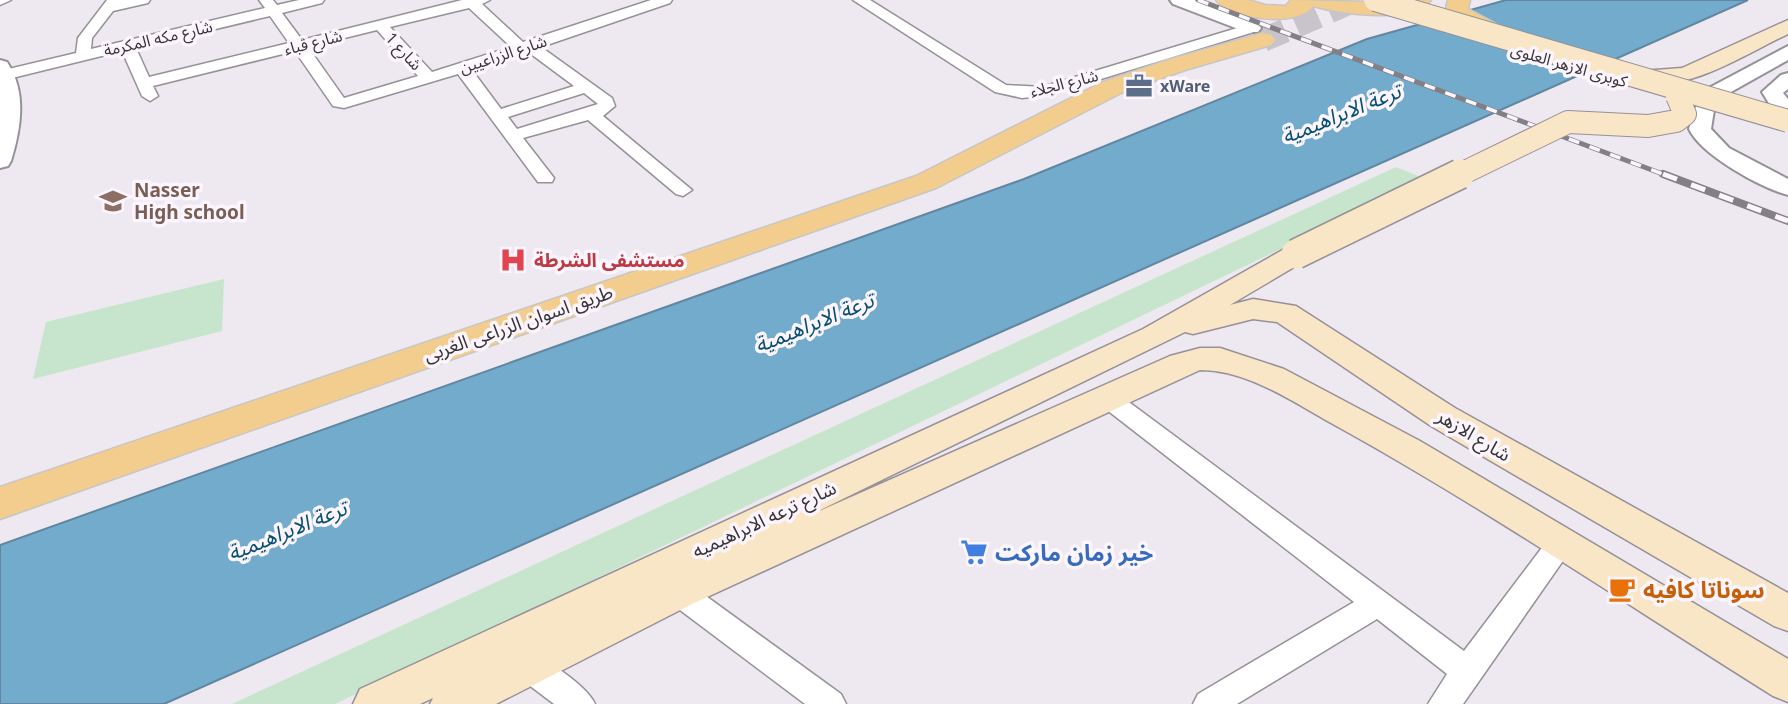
<svg xmlns="http://www.w3.org/2000/svg" width="1788" height="704" font-family="'Noto Sans','Noto Sans Arabic',sans-serif">
	<style>
		.green { fill: #c6e5cc }
		.water { fill: #73abcd; stroke: #6187a0; stroke-width: 2 }
		.lines { fill: none; stroke-linecap: round; stroke-linejoin: round }
		.primary-tunnel { stroke: #c9c4cb; stroke-width: 24; stroke-dasharray: 24 12; stroke-linecap: butt }
		.minor-casing { stroke: #969098; stroke-width: 3 }
		.tertiary-casing { stroke: #969098; stroke-width: 4 }
		.secondary-casing { stroke: #969098; stroke-width: 3 }
		.primary-casing { stroke: #c7c6c7; stroke-width: 3 }
		.minor { fill: #fff; fill-rule: evenodd }
		.tertiary { fill: #fff; fill-rule: evenodd }
		.secondary { fill: #f9e6c6; fill-rule: evenodd }
		.primary { fill: #f3cd8d; fill-rule: evenodd }
		.rail-far1-casing { stroke: #838085; stroke-width: 5 }
		.rail-casing { stroke: #838085; stroke-width: 8 }
		.rail-far1 { stroke: #fcf5fd; stroke-width: 3.5; stroke-dasharray: 11; stroke-linecap: butt }
		.rail { stroke: #fcf5fd; stroke-width: 5; stroke-dasharray: 15; stroke-linecap: butt }
		.secondary-bridge-far1-casing { stroke: #969098; stroke-width: 24; stroke-linecap: butt }
		.secondary-bridge-casing { stroke: #969098; stroke-width: 32; stroke-linecap: butt }
		.secondary-bridge-far1 { stroke: #f9e6c6; stroke-width: 22 }
		.secondary-bridge { stroke: #f9e6c6; stroke-width: 29 }
		.labels { text-anchor: middle; dominant-baseline: central; stroke-width: 7; stroke-linejoin: round; paint-order: stroke }
		.far-street-label { font-size: 16px; fill: #363437; stroke: #fcf5fd }
		.far-service-label { font-size: 16px; font-weight: bold; fill: #4e5e75; stroke: #fcf5fd; text-anchor: start }
		.education-label { font-size: 19px; font-weight: bold; fill: #785e54; stroke: #fcf5fd; text-anchor: start }
		.health-label { font-size: 19px; font-weight: bold; fill: #be3a42; stroke: #fcf5fd; text-anchor: start }
		.street-label { font-size: 19px; fill: #363437; stroke: #fcf5fd }
		.water-label { font-size: 21px; font-style: italic; fill: #044f71; stroke: #fcf5fd }
		.near-shop-label { font-size: 23px; font-weight: bold; fill: #366cbe; stroke: #fcf5fd; text-anchor: start }
		.near-food-label { font-size: 23px; font-weight: bold; fill: #c56008; stroke: #fcf5fd; text-anchor: start }
	</style>
	<rect width="100%" height="100%" fill="#eee8f0"/>
	<g class="green">
		<path d="M1396,167L1426,179L335,704H232Z"/>
		<path d="M224,279L222,331L33,379L46,322Z"/>
	</g>
	<path class="water" d="M1506,0H1748L164,704H0V545L1024,179L1367,39Z"/>
	<g class="lines">
		<path class="primary-tunnel" d="M1263,40L1353,1"/>
		<defs>
			<g id="minor">
				<path d="M0,0H11L0,5Z"/>
				<path d="M107,0H150L148,3L113,11L92,38L91,49L265,8L259,0H273L277,5L299,0H324L322,3L282,13L302,40L462,0H490L482,4L523,42L651,0H672L670,3L541,47L612,98L615,106L603,116L692,190L683,196L676,194L588,120L523,138L554,178L552,182H538L458,74L344,108L333,106L295,51L153,86L158,96L150,101L142,96L122,51L0,81V71L76,53L78,38ZM469,8L511,47L432,72L390,27ZM270,16L289,43L149,77L136,48ZM377,30L418,76L344,98L308,47ZM527,51L574,86L501,109L472,70ZM584,93L598,104L517,129L508,117Z"/>
				<path d="M853,0H870L1006,85L1042,87L1247,25H1257L1259,28L1257,31L1049,95L1022,98L995,92Z"/>
				<path d="M1106,388L1114,391L1464,651L1550,537L1560,534L1570,537L1574,545L1463,704H1428L1447,674L1377,619L1237,704H1193L1198,694L1354,602L1098,403L1094,397L1098,391Z"/>
				<path d="M678,580L688,583L841,694L846,704H805L668,601L664,592L668,583Z"/>
				<path d="M528,652C547,659 587,686 595,704H554L517,676L513,666L517,656Z"/>
			</g>
			<g id="tertiary">
				<path d="M1170,0H1195L1258,24L1261,28L1258,32H1246L1173,4Z"/>
				<path d="M1788,46V60L1722,97L1714,110L1711,129L1729,148L1788,179V195C1761,188 1701,155 1689,129L1694,110L1707,89Z"/>
				<path d="M0,60L7,62C27,92 21,128 11,161L8,166L0,168Z"/>
				<path d="M1788,73V89L1783,93L1788,99V114L1770,105L1762,92L1781,75Z"/>
			</g>
			<g id="secondary">
				<path d="M1788,20V34C1739,57 1685,96 1628,82L1625,77L1628,72L1682,68Z"/>
				<path d="M1296,245L1306,248L1310,254L1306,260L1230,305L1253,299L1296,306L1455,408L1788,593V631L1774,626L1431,426L1277,322L1253,319L1193,334L1185,332L808,516L1170,356L1200,348H1220L1284,369L1420,441L1788,659V702L1773,696C1629,606 1488,510 1340,428C1297,405 1250,370 1200,370L692,604L496,704H430L433,698L420,704H353L360,689L1143,329L1286,248Z"/>
			</g>
			<g id="primary">
				<path d="M1216,0H1248L1265,5L1286,6L1291,0L1368,2L1431,0C1414,25 1338,13 1313,6C1299,28 1229,19 1216,0Z"/>
				<path d="M1448,0H1470L1468,9L1509,31L1512,36L1509,41C1490,46 1456,24 1446,8Z"/>
				<path d="M1263,33L1271,35L1275,40L1271,45L1185,70L1121,93L936,188L0,519V487L916,176L1103,82L1168,60Z"/>
			</g>
		</defs>
		<use href="#minor" class="minor-casing"/>
		<use href="#tertiary" class="tertiary-casing"/>
		<use href="#secondary" class="secondary-casing"/>
		<use href="#primary" class="primary-casing"/>
		<use href="#minor" class="minor"/>
		<use href="#tertiary" class="tertiary"/>
		<use href="#secondary" class="secondary"/>
		<use href="#primary" class="primary"/>
		<defs>
			<path id="rail-far1" d="M1198,0L1668,176"/>
			<path id="rail" d="M1663,174L1788,221"/>
		</defs>
		<use href="#rail-far1" class="rail-far1-casing"/>
		<use href="#rail" class="rail-casing"/>
		<use href="#rail-far1" class="rail-far1"/>
		<use href="#rail" class="rail"/>
		<defs>
			<g id="secondary-bridge-far1">
				<path d="M1375,0L1788,121"/>
				<path d="M1457,176L1568,122L1648,126L1676,121L1685,114L1677,96"/>
			</g>
			<path id="secondary-bridge" d="M1296,254L1460,174"/>
		</defs>
		<use href="#secondary-bridge-far1" class="secondary-bridge-far1-casing"/>
		<use href="#secondary-bridge" class="secondary-bridge-casing"/>
		<use href="#secondary-bridge-far1" class="secondary-bridge-far1"/>
		<use href="#secondary-bridge" class="secondary-bridge"/>
	</g>
	<defs>
		<symbol id="office-bare" viewBox="-9 -9 18 18"><path d="M-6-3h4V-5.5h4V-3h4V5H-6ZM-1-4.5V-3h2v-1.5ZM-6 0V1H6V0Z" fill="#5c6f8a" stroke="#fcf5fd" stroke-width="2.5" paint-order="stroke"/></symbol>
		<symbol id="school-bare" viewBox="-9 -9 18 18"><path d="M0-5L7-2L0 1L-7-2ZM-4 1L0 2.5L4 1V4Q0 6-4 4Z" fill="#8d6e63" stroke="#fcf5fd" stroke-width="2.5" paint-order="stroke"/></symbol>
		<symbol id="hospital-bare" viewBox="-9 -9 18 18"><path d="M-5-5h3v3.5h4V-5h3V5h-3V1.5h-4V5h-3Z" fill="#e0444e" stroke="#fcf5fd" stroke-width="2.5" paint-order="stroke"/></symbol>
		<symbol id="supermarket-bare" viewBox="-9 -9 18 18"><path d="M-6-5.5h2.5l.6 2H6L4.5 2H-2.5L-4.4-4H-6ZM-1.5 3.2a1.3 1.3 0 1 0 .1 0ZM3 3.2a1.3 1.3 0 1 0 .1 0Z" fill="#3f7fe0" stroke="#fcf5fd" stroke-width="2.5" paint-order="stroke"/></symbol>
		<symbol id="cafe-bare" viewBox="-9 -9 18 18"><path d="M-5.5-4.5H6V0H3Q3 3.5 0 3.5H-2.5Q-5.5 3.5-5.5 0ZM3-3.2v2h1.7v-2ZM-6 4.5H4V6H-6Z" fill="#e8710a" stroke="#fcf5fd" stroke-width="2.5" paint-order="stroke"/></symbol>
	</defs>
	<g fill-rule="evenodd">
		<use href="#office-bare" x="1120" y="67" width="38" height="38"/>
		<use href="#school-bare" x="94" y="182" width="38" height="38"/>
		<use href="#hospital-bare" x="494" y="241" width="38" height="38"/>
		<use href="#supermarket-bare" x="955" y="533" width="38" height="38"/>
		<use href="#cafe-bare" x="1603" y="570" width="38" height="38"/>
	</g>
	<g class="labels">
		<g class="far-street-label">
			<text transform="translate(158 38) rotate(-13)">شارع مكه المكرمة</text>
			<text transform="translate(313 42) rotate(-14)">شارع قباء</text>
			<text transform="translate(404 51) rotate(47)">شارع 1</text>
			<text transform="translate(503 54) rotate(-18)">شارع الزراعيين</text>
			<text transform="translate(1569 65) rotate(16)">كوبرى الازهر العلوى</text>
			<text transform="translate(1064 83) rotate(-14)">شارع الجلاء</text>
		</g>
		<g class="far-service-label">
			<text x="1160" y="86">xWare</text>
		</g>
		<g class="education-label">
			<text x="134" y="190">Nasser<tspan x="134" dy="22">High school</tspan></text>
		</g>
		<g class="health-label">
			<text x="534" y="260">مستشفى الشرطة</text>
		</g>
		<g class="street-label">
			<text transform="translate(518 323) rotate(-19)">طريق اسوان الزراعى الغربى</text>
			<text transform="translate(1474 435) rotate(31)">شارع الازهر</text>
			<text transform="translate(764 519) rotate(-25)">شارع ترعه الابراهيميه</text>
		</g>
		<g class="water-label">
			<text transform="translate(1341 113) rotate(-22)">ترعة الابراهيمية</text>
			<text transform="translate(814 322) rotate(-22)">ترعة الابراهيمية</text>
			<text transform="translate(287 530) rotate(-22)">ترعة الابراهيمية</text>
		</g>
		<g class="near-shop-label">
			<text x="995" y="552">خير زمان ماركت</text>
		</g>
		<g class="near-food-label">
			<text x="1643" y="589">سوناتا كافيه</text>
		</g>
	</g>
</svg>
